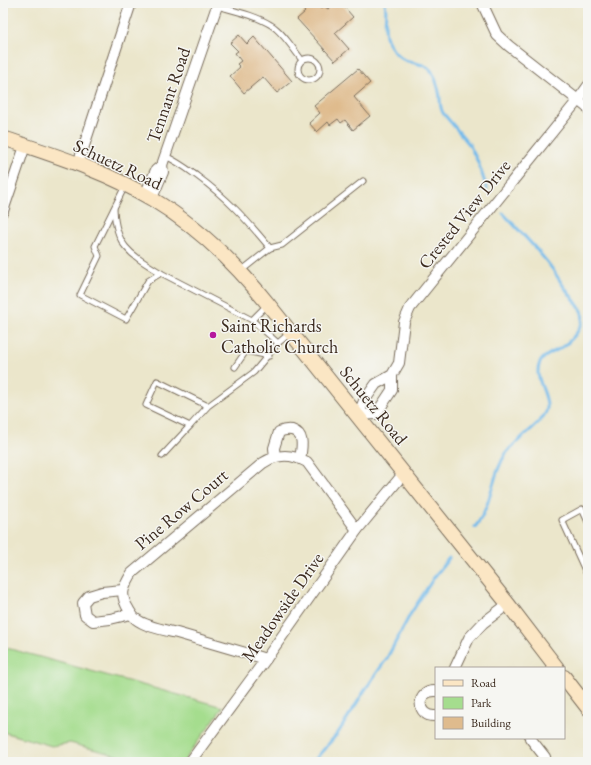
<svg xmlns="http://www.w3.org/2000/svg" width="591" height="765" font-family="'EB Garamond',serif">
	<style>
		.green { fill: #a5dd8e; stroke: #708456 }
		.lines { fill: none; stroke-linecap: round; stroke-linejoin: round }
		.stream { stroke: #74bbeb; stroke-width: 3 }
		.building { fill: #dfbb8d }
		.service-casing { stroke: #796c5b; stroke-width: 7 }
		.minor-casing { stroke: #796c5b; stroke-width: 12 }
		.secondary-casing { stroke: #796c5b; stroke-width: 16 }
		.service { stroke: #fff; stroke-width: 5 }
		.minor { stroke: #fff; stroke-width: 10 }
		.secondary { stroke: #fbe6c4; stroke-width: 14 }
		.poi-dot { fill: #b5179e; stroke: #f6f6f2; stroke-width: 1.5 }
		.labels { text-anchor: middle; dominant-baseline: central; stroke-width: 3; stroke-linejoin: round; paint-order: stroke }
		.street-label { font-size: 18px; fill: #3b2a1e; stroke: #f6f6f2 }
		.poi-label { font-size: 18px; fill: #3b2a1e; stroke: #f6f6f2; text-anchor: start }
	</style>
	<rect width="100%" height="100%" fill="#f6f6f2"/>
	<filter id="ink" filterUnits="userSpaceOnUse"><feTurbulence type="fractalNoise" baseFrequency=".025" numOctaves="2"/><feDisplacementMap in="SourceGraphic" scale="8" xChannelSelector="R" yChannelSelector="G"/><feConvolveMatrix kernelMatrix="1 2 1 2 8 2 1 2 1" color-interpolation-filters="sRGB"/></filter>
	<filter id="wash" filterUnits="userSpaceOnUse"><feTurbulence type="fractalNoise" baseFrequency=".012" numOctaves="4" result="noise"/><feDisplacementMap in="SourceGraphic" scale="16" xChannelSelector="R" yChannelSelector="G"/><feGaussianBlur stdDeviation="0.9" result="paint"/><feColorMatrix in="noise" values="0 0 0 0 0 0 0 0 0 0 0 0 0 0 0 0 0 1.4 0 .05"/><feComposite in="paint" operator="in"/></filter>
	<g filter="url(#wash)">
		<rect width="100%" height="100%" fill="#ebe6cb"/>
		<path class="green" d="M3,647L223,707L183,762H141L70,743L52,746L3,732Z"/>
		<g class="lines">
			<g class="stream">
				<path d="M385,3C388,15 382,27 387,39C390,47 397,57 405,60C413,64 427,63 432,72C435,78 438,86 439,92C441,100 439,106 443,113L469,144L478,162L487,189"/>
				<path d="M475,527C492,506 491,477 505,455C514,440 546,422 547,408C549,393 531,376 541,361C545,355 552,353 559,349C569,343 586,327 582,313C579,304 570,296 565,288C561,283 557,276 553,270C539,250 520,232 503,213"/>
				<path d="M314,762L318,756L338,733L365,690L387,658L411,613L435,576L449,558"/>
			</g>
		</g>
		<g id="blocks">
			<g class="building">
				<path d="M297,3H316L321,9L324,6L328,9L335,3H341L353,17L335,33L349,49L335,61L297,19L305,12Z"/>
				<path d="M239,35L247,44L254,37L292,81L277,93L263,77L244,93L230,76L240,67L237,64L241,61L235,53L238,51L230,43Z"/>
				<path d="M358,69L370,83L354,97L370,116L353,130L345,120L341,123L338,119L330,125L328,122L317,132L309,123L320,113L314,106Z"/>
			</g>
		</g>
	</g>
	<g filter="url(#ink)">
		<use href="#blocks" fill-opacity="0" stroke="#796c5b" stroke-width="1"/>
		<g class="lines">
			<defs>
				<g id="service">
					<path d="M217,6C235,11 255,15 271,25C283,32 293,49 302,60"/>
					<circle cx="309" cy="69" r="11"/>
					<path d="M165,156C177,161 186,168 197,176C227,198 246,219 270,248L241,271"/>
					<path d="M125,186L95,246L99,256L80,295L126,319L148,281L161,273L252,320L278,343"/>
					<path d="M114,209C116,247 130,254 161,273"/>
					<path d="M270,248L282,245L363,181"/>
					<path d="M252,320L267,305"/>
					<path d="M235,367L246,351L269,356"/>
					<path d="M208,406L157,381L146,405L190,426L208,406L254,372L278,343L290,333"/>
					<path d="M162,456L190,426"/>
					<path d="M588,522L582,509L562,520L588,577"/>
				</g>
				<g id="minor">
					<path d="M482,3L497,35L509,46L588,108"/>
					<path d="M78,164L131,3"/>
					<path d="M145,195L156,170L162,165L218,3"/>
					<path d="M152,198L163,172L162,165"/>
					<path d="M3,211L25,146"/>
					<path d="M392,375V390L376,414L358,415L364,401L376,384L392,375L399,363L404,322L410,308L578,100L588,86"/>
					<path d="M275,457L274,448L279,432C283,430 287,429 292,430C305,434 302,447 300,459"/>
					<path d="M123,590L102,592L89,596L83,603L85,615L93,621L110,619L131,614"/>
					<path d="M266,659C236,650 207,642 177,633C165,630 146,627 136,619C133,617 131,613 129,610C119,594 123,588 132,573L263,463C278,453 292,454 307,462L357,530"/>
					<path d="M455,668L469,638L483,623L508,604"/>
					<path d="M436,691C415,690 416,718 436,716"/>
					<path d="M530,738L545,757L546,762"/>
					<path d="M190,762L266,659L357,530L404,473"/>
				</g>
				<g id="secondary">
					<path d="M3,138C53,155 106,171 152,199C197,226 235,263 268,304L508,604L557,668"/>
					<path d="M564,677L588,708"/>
				</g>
			</defs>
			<use href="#service" class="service-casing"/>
			<use href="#minor" class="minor-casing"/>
			<use href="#secondary" class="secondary-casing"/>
			<use href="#service" class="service"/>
			<use href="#minor" class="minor"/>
			<use href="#secondary" class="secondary"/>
		</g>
	</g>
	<circle class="poi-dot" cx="213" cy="335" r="4"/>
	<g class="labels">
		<g class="street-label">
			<text transform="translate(168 95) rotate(-71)">Tennant Road</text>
			<text transform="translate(118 164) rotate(25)">Schuetz Road</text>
			<text transform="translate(464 214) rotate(-51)">Crested View Drive</text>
			<text transform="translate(374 405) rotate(51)">Schuetz Road</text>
			<text transform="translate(181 509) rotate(-40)">Pine Row Court</text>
			<text transform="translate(282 607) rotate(-55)">Meadowside Drive</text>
		</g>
		<g class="poi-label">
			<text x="221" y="325">Saint Richards<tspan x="221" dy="21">Catholic Church</tspan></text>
		</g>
	</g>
	<rect width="591" height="765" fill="none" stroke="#f6f6f2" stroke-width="16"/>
	<rect x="435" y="667" width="130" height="72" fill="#f6f6f2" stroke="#aba49d"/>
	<rect x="443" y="680" width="20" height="6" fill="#fbe6c4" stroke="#aba49d"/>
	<text x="471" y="687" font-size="12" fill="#3b2a1e">Road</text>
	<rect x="443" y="697" width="20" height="12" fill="#a5dd8e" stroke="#aba49d"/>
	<text x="471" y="707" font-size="12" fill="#3b2a1e">Park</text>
	<rect x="443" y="717" width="20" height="12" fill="#dfbb8d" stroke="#aba49d"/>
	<text x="471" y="727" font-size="12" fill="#3b2a1e">Building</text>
</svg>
